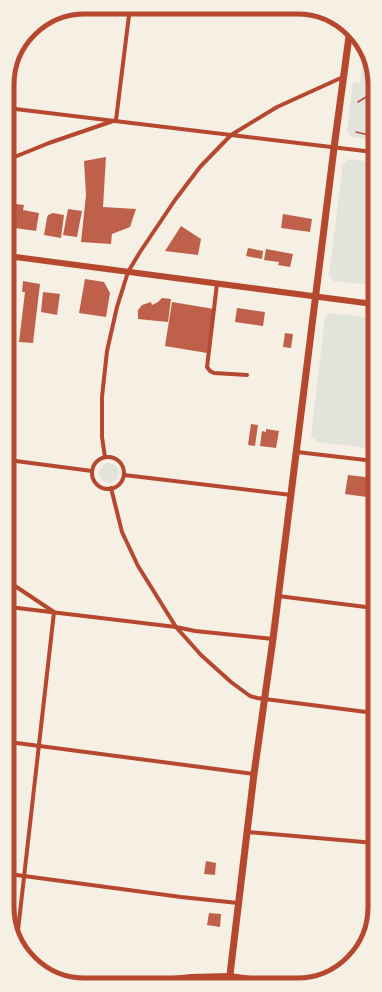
<svg xmlns="http://www.w3.org/2000/svg" width="382" height="992" font-family="'Roboto Condensed',sans-serif">
	<style>
		.green { fill: #e2e4dc }
		.building { fill: #bf614a }
		.lines { fill: none; stroke-linecap: round; stroke-linejoin: round }
		.path { stroke: #b5482f; stroke-width: 1.5 }
		.minor { stroke: #b5482f; stroke-width: 4 }
		.tertiary { stroke: #b5482f; stroke-width: 6 }
		.secondary { stroke: #b5482f; stroke-width: 7 }
		.rim { fill: none; stroke: #b5482f; stroke-width: 5 }
	</style>
	<rect width="100%" height="100%" fill="#f6efe4"/>
	<g class="green">
		<path d="M362,64L372,66L373,140L351,137L347,131L353,82L360,83Z"/>
		<path d="M349,159L373,162V285L333,281L329,275L343,164Z"/>
		<path d="M330,313L373,318L374,449L318,442L311,436L325,317Z"/>
		<circle cx="109" cy="473" r="10"/>
	</g>
	<g class="building">
		<path d="M106,157L103,207L136,209L130,227L112,234L111,244L81,242L86,195L84,161Z"/>
		<path d="M8,203L24,205L23,210L39,213L36,231L8,227Z"/>
		<path d="M68,209L82,211L77,237L63,235Z"/>
		<path d="M53,213L64,215L61,238L44,235L47,218L48,215Z"/>
		<path d="M283,214L312,219L310,232L281,228Z"/>
		<path d="M181,226L201,239L198,255L165,251Z"/>
		<path d="M248,248L263,251L262,259L246,256Z"/>
		<path d="M266,249L293,254L290,267L278,265L279,262L264,260Z"/>
		<path d="M85,279L104,282L110,293L106,317L79,313Z"/>
		<path d="M23,281L40,284L33,343L19,342L25,292H22Z"/>
		<path d="M43,292L60,294L57,315L41,312Z"/>
		<path d="M162,298L171,299L168,322L138,319V310L142,305L151,302L152,305L158,302Z"/>
		<path d="M172,302L214,309L207,353L165,346Z"/>
		<path d="M237,308L265,312L263,326L235,322Z"/>
		<path d="M285,333L293,334L291,348L283,347Z"/>
		<path d="M251,424L258,425L255,446L248,445Z"/>
		<path d="M266,429L279,431L276,448L260,446L262,431L266,432Z"/>
		<path d="M348,475L374,478V498L345,494Z"/>
		<path d="M206,861L216,863L215,875L204,874Z"/>
		<path d="M209,913L221,914L220,927L207,925Z"/>
	</g>
	<g class="lines">
		<g class="path">
			<path d="M358,102L366,97H372"/>
			<path d="M356,132L373,136"/>
		</g>
		<g class="minor">
			<path d="M7,108L373,152"/>
			<path d="M7,160L49,143L116,120L130,7"/>
			<path d="M217,284L207,367L210,371L214,373L247,375"/>
			<path d="M297,452L374,461"/>
			<path d="M105,457L102,437V397L107,351L117,307L128,272L140,252L175,200L200,167L231,135L277,107L343,77"/>
			<circle cx="108" cy="473" r="16"/>
			<path d="M8,460L92,471"/>
			<path d="M124,475L291,495"/>
			<path d="M111,488L122,532L138,566L176,627L201,655L231,682L250,696L257,698L374,713"/>
			<path d="M9,582L54,612L17,939"/>
			<path d="M278,596L374,608"/>
			<path d="M9,607L176,627L195,631L273,639"/>
			<path d="M9,742L254,774"/>
			<path d="M247,832L375,843"/>
			<path d="M9,874L181,897L238,903"/>
			<path d="M126,983L191,976L230,975L286,983"/>
		</g>
		<path class="tertiary" d="M8,256L373,304"/>
		<path class="secondary" d="M229,983L254,774L273,639L334,148L350,29"/>
	</g>
	<path d="M0 0H382V992H0ZM85 14H297A71 71 0 0 1 368 85V907A71 71 0 0 1 297 978H85A71 71 0 0 1 14 907V85A71 71 0 0 1 85 14Z" fill="#f6efe4" fill-rule="evenodd"/>
	<path class="rim" d="M85 14H297A71 71 0 0 1 368 85V907A71 71 0 0 1 297 978H85A71 71 0 0 1 14 907V85A71 71 0 0 1 85 14Z"/>
</svg>
